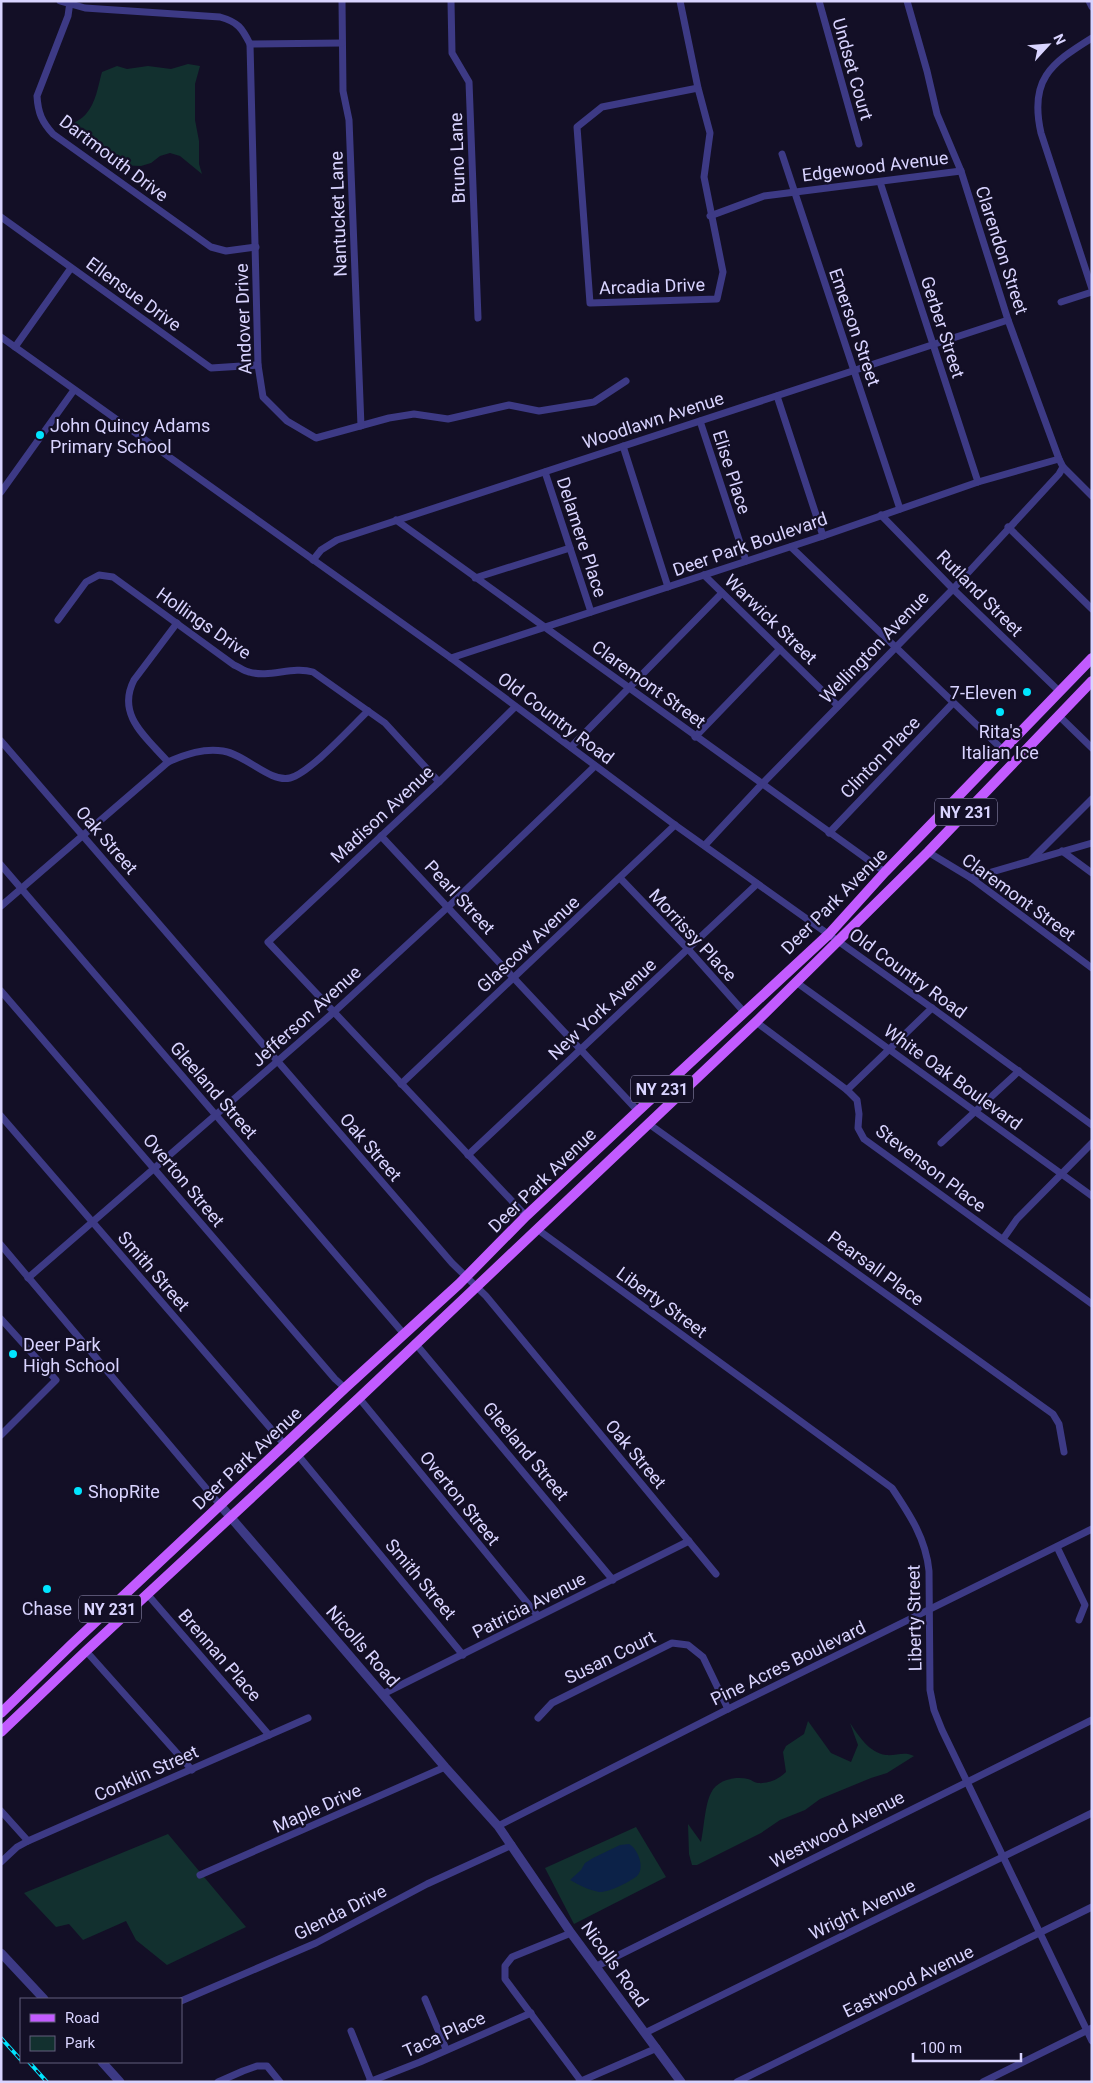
<svg xmlns="http://www.w3.org/2000/svg" width="1093" height="2083" font-family="Roboto,sans-serif">
	<style>
		.green { fill: #12302f }
		.water { fill: #0c2248 }
		.lines { fill: none; stroke-linecap: round; stroke-linejoin: round }
		.minor { stroke: #3d3a85; stroke-width: 7 }
		.tertiary { stroke: #3d3a85; stroke-width: 9 }
		.primary { stroke: #c25bff; stroke-width: 10 }
		.rail-casing { stroke: #00e5ff; stroke-width: 4 }
		.rail { stroke: #130f26; stroke-width: 2; stroke-dasharray: 5.5; stroke-linecap: butt }
		.poi-dot { fill: #00e5ff; stroke: #130f26; stroke-width: 2 }
		.labels { text-anchor: middle; dominant-baseline: central; stroke-width: 4.5; stroke-linejoin: round; paint-order: stroke }
		.shield { fill: #130f26; stroke: #9e99be; stroke-width: 1 }
		.shield-label { font-size: 16px; font-weight: bold; fill: #d9d4ff }
		.street-label { font-size: 18px; fill: #d9d4ff; stroke: #130f26 }
		.poi-label { font-size: 18px; fill: #d9d4ff; stroke: #130f26; text-anchor: start }
	</style>
	<rect width="100%" height="100%" fill="#130f26"/>
	<g class="green">
		<path d="M188,64L200,66L195,84V120L199,141V164L202,174L180,156L170,153L160,156L151,163L141,166L116,165L70,127C75,121 81,120 86,114C96,103 98,86 102,72L117,66L127,69L148,66L171,69Z"/>
		<path d="M808,1721L831,1753L851,1762L858,1745L850,1723C858,1735 869,1753 886,1755C896,1756 904,1751 914,1756L887,1773L871,1778L820,1799L805,1810L780,1820L761,1833L697,1865H692L689,1854L688,1824L701,1842C704,1828 705,1804 711,1793C717,1780 735,1776 748,1779C752,1780 755,1783 758,1783C769,1784 779,1779 786,1772L783,1752L786,1746L804,1734Z"/>
		<path d="M636,1827L666,1877L574,1924L545,1868Z"/>
		<path d="M168,1834L246,1927L167,1965L136,1940L126,1921L83,1940L69,1924L56,1927L24,1893Z"/>
	</g>
	<path class="water" d="M629,1844C637,1848 645,1866 638,1875C632,1881 608,1893 599,1892C589,1890 579,1885 570,1880L581,1870L585,1863L593,1858L620,1845Z"/>
	<g class="lines">
		<g class="minor">
			<path d="M60,1L85,8L220,17C238,22 242,28 250,44L258,365L263,397L287,421L316,438L389,418L414,414L448,419L509,405L539,411L594,402L626,381"/>
			<path d="M342,1L343,91L349,120L361,426"/>
			<path d="M451,1L452,53L469,82L478,318"/>
			<path d="M680,1L698,88L710,133L704,177L723,272L717,299L590,303L577,127L602,107L698,88"/>
			<path d="M819,1L859,144"/>
			<path d="M907,1L927,71L937,114L961,171L1008,320L1059,459L1063,467L1092,496"/>
			<path d="M1089,1L1092,7"/>
			<path d="M70,2L68,16L37,96C38,113 42,122 53,134L211,247L226,251L256,247"/>
			<path d="M1092,38C1050,64 1029,80 1041,133L1092,289"/>
			<path d="M250,44L342,43"/>
			<path d="M782,154L900,509"/>
			<path d="M880,182L978,482"/>
			<path d="M710,216L764,196L961,171"/>
			<path d="M1,217L211,368L258,365"/>
			<path d="M1061,302L1092,292"/>
			<path d="M1,337L451,658L675,825L932,1008L1092,1125"/>
			<path d="M15,347L71,268"/>
			<path d="M777,396L823,536"/>
			<path d="M700,421L746,561"/>
			<path d="M623,446L668,587"/>
			<path d="M545,472L591,612"/>
			<path d="M1,492L74,390"/>
			<path d="M881,515L953,589L1060,692"/>
			<path d="M396,520L885,872"/>
			<path d="M1008,527L1092,609"/>
			<path d="M791,547L1003,750"/>
			<path d="M313,560L321,550L337,540L1008,320"/>
			<path d="M704,575L838,706"/>
			<path d="M475,578L570,548"/>
			<path d="M58,620L86,582L99,575L113,577L234,665C239,667 244,671 249,672C270,678 292,666 313,672L385,723L439,782"/>
			<path d="M451,658L823,536L978,482L1059,459"/>
			<path d="M515,707L439,782L268,942L526,1216"/>
			<path d="M1058,715L1092,748"/>
			<path d="M695,737L780,649"/>
			<path d="M1,741L452,1263L486,1296L716,1574"/>
			<path d="M571,747L722,593"/>
			<path d="M168,762C146,737 116,715 134,680L177,623"/>
			<path d="M829,833L953,703"/>
			<path d="M381,836L638,1111"/>
			<path d="M705,845L762,784L953,589L1059,474L1063,467"/>
			<path d="M1062,851L1092,873"/>
			<path d="M928,852L971,878L1092,968"/>
			<path d="M1032,859L1092,799"/>
			<path d="M1,865L404,1334"/>
			<path d="M620,878L688,949L744,1012"/>
			<path d="M971,878L1092,843"/>
			<path d="M1,906L168,762C186,754 204,748 223,751C245,754 270,783 290,778C310,773 351,727 368,711"/>
			<path d="M796,982L1092,1196"/>
			<path d="M1,991L335,1379L345,1388"/>
			<path d="M756,1022L847,1090L857,1100L859,1114L858,1128L864,1139L1092,1304"/>
			<path d="M401,1084L675,825"/>
			<path d="M847,1090L932,1008"/>
			<path d="M1,1116L285,1445"/>
			<path d="M649,1124L1053,1414L1059,1424L1064,1452"/>
			<path d="M941,1143L1019,1071"/>
			<path d="M468,1155L757,884"/>
			<path d="M537,1229L892,1488C910,1515 926,1539 929,1571L930,1690L934,1710L942,1730L1092,2041"/>
			<path d="M1003,1239L1017,1219L1092,1143"/>
			<path d="M1,1245L221,1506"/>
			<path d="M28,1278L334,1012L449,906L595,766"/>
			<path d="M1,1319L56,1380L1,1435"/>
			<path d="M415,1343L613,1580"/>
			<path d="M359,1398L538,1616"/>
			<path d="M297,1454L463,1655"/>
			<path d="M1057,1547L1085,1605L1079,1620"/>
			<path d="M148,1595L269,1735"/>
			<path d="M86,1651L192,1770"/>
			<path d="M383,1694L689,1541"/>
			<path d="M538,1718L552,1703L672,1643L688,1645L703,1657L728,1709"/>
			<path d="M1,1811L28,1841"/>
			<path d="M498,1826L728,1709L1092,1529"/>
			<path d="M1,1862L17,1847L28,1841L308,1718"/>
			<path d="M200,1875L445,1767"/>
			<path d="M571,1933L512,1957L505,1966V1979L581,2081"/>
			<path d="M597,1966L1092,1720"/>
			<path d="M425,1999L446,2049"/>
			<path d="M181,2001L316,1943L427,1884L512,1845"/>
			<path d="M351,2031L371,2081"/>
			<path d="M645,2033L1092,1813"/>
			<path d="M218,2082L243,2071L257,2066H267L280,2082"/>
			<path d="M369,2082L420,2062L531,2013"/>
			<path d="M579,2082L657,2048"/>
			<path d="M737,2082L1092,1907"/>
			<path d="M983,2082L1092,2028"/>
		</g>
		<g class="tertiary">
			<path d="M221,1506L445,1767L498,1826L571,1933L681,2082"/>
			<path d="M1,1953L44,1999"/>
			<path d="M102,2062L120,2082"/>
		</g>
		<g class="primary">
			<path d="M1,1713L72,1644L345,1388L459,1284L526,1216L638,1111L829,934L885,872L1092,658"/>
			<path d="M1,1732L86,1651L359,1398L756,1022L928,852L1092,681"/>
		</g>
		<defs>
			<g id="rail">
				<path d="M1,2038L21,2060"/>
				<path d="M29,2062L47,2082"/>
			</g>
		</defs>
		<use href="#rail" class="rail-casing"/>
		<use href="#rail" class="rail"/>
	</g>
	<g class="poi-dot">
		<circle cx="40" cy="435" r="5"/>
		<circle cx="1027" cy="692" r="5"/>
		<circle cx="1000" cy="712" r="5"/>
		<circle cx="13" cy="1354" r="5"/>
		<circle cx="78" cy="1491" r="5"/>
		<circle cx="47" cy="1589" r="5"/>
	</g>
	<g class="labels">
		<g class="shield">
			<rect x="935" y="798.5" width="62" height="27" rx="4"/>
			<rect x="631" y="1075.5" width="62" height="27" rx="4"/>
			<rect x="79" y="1595.5" width="62" height="27" rx="4"/>
		</g>
		<g class="shield-label">
			<text x="966" y="812">NY 231</text>
			<text x="662" y="1089">NY 231</text>
			<text x="110" y="1609">NY 231</text>
		</g>
		<g class="street-label">
			<text transform="translate(853 69) rotate(74)">Undset Court</text>
			<text transform="translate(114 158) rotate(37)">Dartmouth Drive</text>
			<text transform="translate(457 158) rotate(-92)">Bruno Lane</text>
			<text transform="translate(875 166) rotate(-7)">Edgewood Avenue</text>
			<text transform="translate(338 214) rotate(-92)">Nantucket Lane</text>
			<text transform="translate(1002 250) rotate(72)">Clarendon Street</text>
			<text transform="translate(652 286) rotate(-2)">Arcadia Drive</text>
			<text transform="translate(134 294) rotate(36)">Ellensue Drive</text>
			<text transform="translate(243 319) rotate(-92)">Andover Drive</text>
			<text transform="translate(855 327) rotate(71)">Emerson Street</text>
			<text transform="translate(943 327) rotate(72)">Gerber Street</text>
			<text transform="translate(653 420) rotate(-18)">Woodlawn Avenue</text>
			<text transform="translate(732 472) rotate(72)">Elise Place</text>
			<text transform="translate(582 537) rotate(72)">Delamere Place</text>
			<text transform="translate(750 544) rotate(-19)">Deer Park Boulevard</text>
			<text transform="translate(980 593) rotate(45)">Rutland Street</text>
			<text transform="translate(771 619) rotate(44)">Warwick Street</text>
			<text transform="translate(204 623) rotate(35)">Hollings Drive</text>
			<text transform="translate(874 647) rotate(-46)">Wellington Avenue</text>
			<text transform="translate(649 684) rotate(36)">Claremont Street</text>
			<text transform="translate(556 718) rotate(37)">Old Country Road</text>
			<text transform="translate(880 757) rotate(-46)">Clinton Place</text>
			<text transform="translate(382 814) rotate(-43)">Madison Avenue</text>
			<text transform="translate(107 840) rotate(49)">Oak Street</text>
			<text transform="translate(460 897) rotate(47)">Pearl Street</text>
			<text transform="translate(1019 897) rotate(36)">Claremont Street</text>
			<text transform="translate(834 901) rotate(-45)">Deer Park Avenue</text>
			<text transform="translate(693 935) rotate(47)">Morrissy Place</text>
			<text transform="translate(528 944) rotate(-43)">Glascow Avenue</text>
			<text transform="translate(908 973) rotate(36)">Old Country Road</text>
			<text transform="translate(602 1009) rotate(-43)">New York Avenue</text>
			<text transform="translate(306 1016) rotate(-42)">Jefferson Avenue</text>
			<text transform="translate(953 1077) rotate(36)">White Oak Boulevard</text>
			<text transform="translate(214 1090) rotate(49)">Gleeland Street</text>
			<text transform="translate(371 1147) rotate(49)">Oak Street</text>
			<text transform="translate(931 1168) rotate(37)">Stevenson Place</text>
			<text transform="translate(184 1180) rotate(50)">Overton Street</text>
			<text transform="translate(542 1180) rotate(-44)">Deer Park Avenue</text>
			<text transform="translate(876 1268) rotate(36)">Pearsall Place</text>
			<text transform="translate(154 1271) rotate(49)">Smith Street</text>
			<text transform="translate(662 1302) rotate(36)">Liberty Street</text>
			<text transform="translate(526 1451) rotate(50)">Gleeland Street</text>
			<text transform="translate(636 1454) rotate(50)">Oak Street</text>
			<text transform="translate(247 1458) rotate(-43)">Deer Park Avenue</text>
			<text transform="translate(460 1498) rotate(51)">Overton Street</text>
			<text transform="translate(421 1579) rotate(50)">Smith Street</text>
			<text transform="translate(529 1605) rotate(-27)">Patricia Avenue</text>
			<text transform="translate(914 1618) rotate(-91)">Liberty Street</text>
			<text transform="translate(363 1646) rotate(49)">Nicolls Road</text>
			<text transform="translate(220 1655) rotate(49)">Brennan Place</text>
			<text transform="translate(610 1657) rotate(-26)">Susan Court</text>
			<text transform="translate(788 1663) rotate(-26)">Pine Acres Boulevard</text>
			<text transform="translate(146 1773) rotate(-24)">Conklin Street</text>
			<text transform="translate(317 1808) rotate(-24)">Maple Drive</text>
			<text transform="translate(837 1829) rotate(-27)">Westwood Avenue</text>
			<text transform="translate(862 1909) rotate(-26)">Wright Avenue</text>
			<text transform="translate(340 1912) rotate(-27)">Glenda Drive</text>
			<text transform="translate(615 1964) rotate(54)">Nicolls Road</text>
			<text transform="translate(908 1981) rotate(-26)">Eastwood Avenue</text>
			<text transform="translate(444 2034) rotate(-24)">Taca Place</text>
		</g>
		<g class="poi-label">
			<text x="50" y="425">John Quincy Adams<tspan x="50" dy="21">Primary School</tspan></text>
			<text x="1017" y="692" text-anchor="end">7-Eleven</text>
			<text x="1000" y="731" text-anchor="middle">Rita's<tspan x="1000" dy="21">Italian Ice</tspan></text>
			<text x="23" y="1344">Deer Park<tspan x="23" dy="21">High School</tspan></text>
			<text x="88" y="1491">ShopRite</text>
			<text x="47" y="1608" text-anchor="middle">Chase</text>
		</g>
	</g>
	<rect width="1093" height="2083" fill="none" stroke="#d9d4ff" stroke-width="5"/>
	<rect x="20" y="1998" width="162" height="65" fill="#130f26" stroke="#625e7d"/>
	<rect x="30" y="2014" width="25" height="8" fill="#c25bff" stroke="#625e7d"/>
	<text x="65" y="2023" font-size="15" fill="#d9d4ff">Road</text>
	<rect x="30" y="2036" width="25" height="15" fill="#12302f" stroke="#625e7d"/>
	<text x="65" y="2048" font-size="15" fill="#d9d4ff">Park</text>
	<g transform="translate(1048 45) rotate(64)" stroke="#130f26" stroke-width="4" paint-order="stroke">
	<path d="M0-4L9 19L0 12L-9 19Z" fill="#d9d4ff"/>
	<text y="-8" font-size="14" font-weight="bold" text-anchor="middle" fill="#d9d4ff">N</text>
	</g>
	<path d="M913 2053v8h108v-8" fill="none" stroke="#d9d4ff" stroke-width="2.5"/>
	<text x="920" y="2053" font-size="15" fill="#d9d4ff" stroke="#130f26" stroke-width="4" paint-order="stroke">100 m</text>
</svg>
